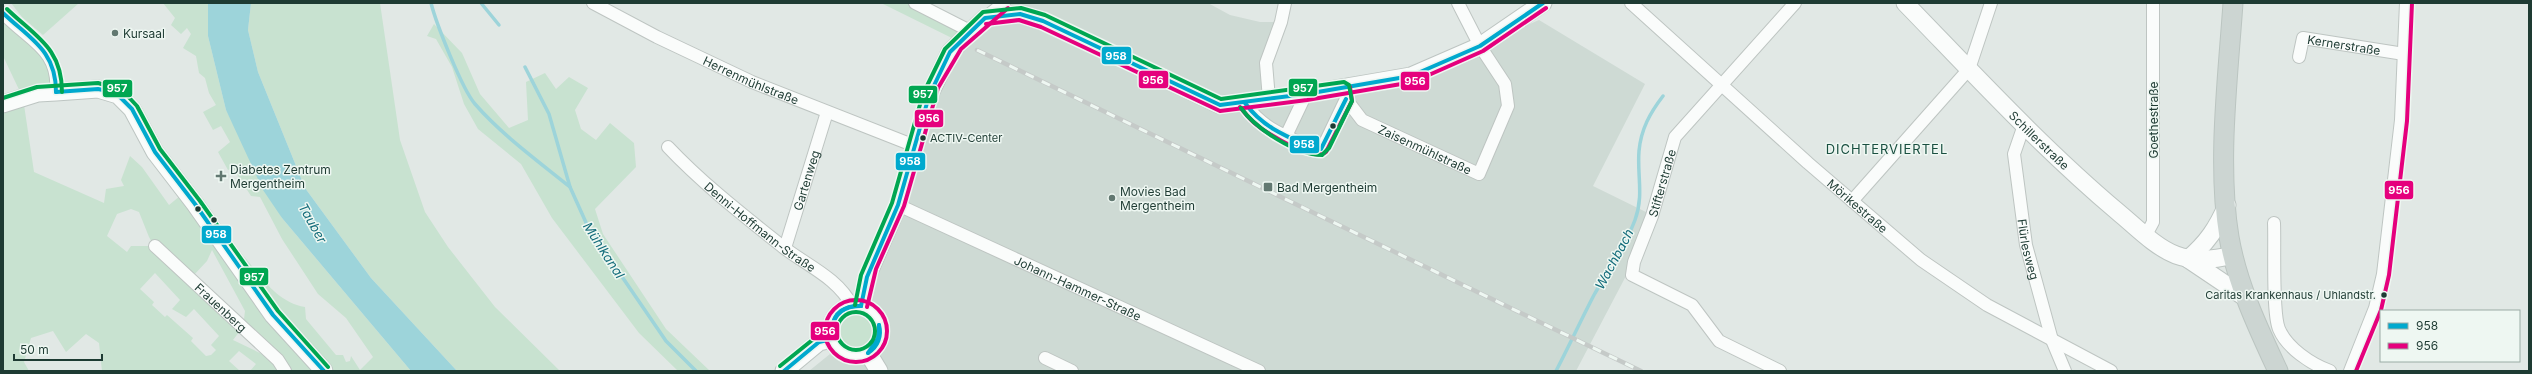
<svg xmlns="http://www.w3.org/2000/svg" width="2532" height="374" font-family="Inter,sans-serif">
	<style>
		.built { fill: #cedad4 }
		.green { fill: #c8e2d0; fill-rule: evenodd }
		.water { fill: #9dd4da }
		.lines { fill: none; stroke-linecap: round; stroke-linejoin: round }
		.stream { stroke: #9dd4da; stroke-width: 3.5 }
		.street-casing { stroke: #bec5c2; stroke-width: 14 }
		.secondary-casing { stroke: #bdc5c2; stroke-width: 19 }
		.primary-casing { stroke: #bbc5c1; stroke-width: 21 }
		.street { stroke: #fafcfb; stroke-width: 12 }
		.secondary { stroke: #fafcfb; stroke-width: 17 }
		.primary { stroke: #ccd5d2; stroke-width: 19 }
		.rail-casing { stroke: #c5cac8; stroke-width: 4.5 }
		.rail { stroke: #eef7f2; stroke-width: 3; stroke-dasharray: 9; stroke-linecap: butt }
		.bus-1-casing { stroke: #eef7f2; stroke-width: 7 }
		.bus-2-casing { stroke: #eef7f2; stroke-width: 7 }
		.bus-3-casing { stroke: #eef7f2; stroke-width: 7 }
		.bus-1 { stroke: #00a9ce; stroke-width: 4 }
		.bus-2 { stroke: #e5007d; stroke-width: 4 }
		.bus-3 { stroke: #00a651; stroke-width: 4 }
		.poi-dot { fill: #627871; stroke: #eef7f2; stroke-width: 1.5 }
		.bus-dot { fill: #1e3b33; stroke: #eef7f2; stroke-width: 1.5 }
		.labels { text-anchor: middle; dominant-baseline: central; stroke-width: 3; stroke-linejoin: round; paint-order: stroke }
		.bus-label { font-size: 11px; fill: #1e3b33; stroke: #eef7f2; text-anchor: start }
		.poi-label { font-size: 12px; fill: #1e3b33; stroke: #eef7f2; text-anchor: start }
		.street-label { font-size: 12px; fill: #1e3b33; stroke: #eef7f2 }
		.neighbourhood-label { font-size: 13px; letter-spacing: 1px; fill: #194f40; stroke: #eef7f2 }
		.water-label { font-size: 13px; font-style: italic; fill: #146d7b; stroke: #eef7f2 }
		.line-badge { stroke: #eef7f2; stroke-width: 1.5 }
		.badge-label { font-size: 11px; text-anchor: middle; font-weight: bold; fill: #fff }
	</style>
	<rect width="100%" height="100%" fill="#e1e8e5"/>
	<path class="built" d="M1012,3H1208L1230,15L1260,22H1281L1266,63L1269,99L1382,82L1480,46L1539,20L1645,84L1593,186L1650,214L1627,274L1576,371H809L830,354L872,359L879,343L882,328L872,310L858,303L934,98L974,33Z"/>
	<g class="green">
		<path d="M11,3H79L43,35L22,17Z"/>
		<path d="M163,3H208V36L226,110L282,218L411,371H250L256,364L239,351L229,361L240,371H102L99,343L86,334L66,352L53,331L31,338L24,362L29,371H3V104L23,98L3,56V13L51,57L56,92L23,98L34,172L104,203L106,189L124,186L121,180L130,156L142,167L169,205L180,196C198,213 218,228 235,246C256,268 273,302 305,307L306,319L336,355H343L346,362L350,361L351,356L360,370L373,357L346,318L318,294L282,239L260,197L251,196L233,168L228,170L218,152L230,142L221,126L213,130L203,112L216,105L209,93L205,78L199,73L196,56L183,48L191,34L187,28L181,34L171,25L175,18ZM131,209L139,212L149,237L154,246H131L127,252L107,236L117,214ZM212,250L245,311L243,327L193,276L207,261ZM155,273L180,300L172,309L186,317L194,309L219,336L211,345L216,350L211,355L206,356L191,341L193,338L167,315L165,317L152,305L154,302L140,289ZM243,327L262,354L233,340Z"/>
		<path d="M251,3H380L400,140L425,212L448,247L495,307L560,371H457L371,278L305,188L258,72L248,30Z"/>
		<path d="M881,3H915L970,31L960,42Z"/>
		<path d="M434,24L462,53L480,94L509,128L528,120L526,82L545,73L556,89L569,77L588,88L575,110L581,129L596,140L610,123L634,143L636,167L595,209L603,234L666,329L710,371H678L639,333L552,218L521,164L478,129L464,104L452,67L436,39L427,36Z"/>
		<circle cx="856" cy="331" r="25"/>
	</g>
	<path class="water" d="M208,3H251L248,30L258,72L305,188L371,278L457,371H411L282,218L263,190L226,110L208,36Z"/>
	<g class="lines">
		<g class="stream">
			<path d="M431,3C436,23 462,89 475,104C502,135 538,161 570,187"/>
			<path d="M481,3L499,25"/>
			<path d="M525,67L549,114L570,187L588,227L666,341L696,371"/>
			<path d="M1556,371C1569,346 1581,320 1594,295C1608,270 1625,247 1635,220C1644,195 1637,176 1639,151C1641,129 1650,113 1663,96"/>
		</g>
		<defs>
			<g id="street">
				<path id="s1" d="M593,3L657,37L752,82L915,146"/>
				<path d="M915,3L970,31"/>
				<path id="s2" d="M1631,3L1808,163L1921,260L1987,305L2111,371"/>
				<path d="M3,13C29,41 60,49 56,92"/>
				<path d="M986,17L1004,3"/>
				<path id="s3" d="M2299,57L2303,38L2404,54"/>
				<path id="s4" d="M1344,88L1346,99L1362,120L1479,174L1508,106L1505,84L1480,46L1458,3"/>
				<path d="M1269,99L1266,63L1281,22L1285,3"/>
				<path d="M1245,103C1261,129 1288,137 1315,149H1321L1324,145L1346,99"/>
				<path id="s5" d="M2024,125L2014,154L2026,245L2052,340L2065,371"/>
				<path d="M1286,136L1306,94"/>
				<path id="s6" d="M668,147C703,184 743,215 783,247C806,265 838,278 852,306"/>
				<path d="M1852,201L1969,69L1991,3"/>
				<path id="s7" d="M898,205L1259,371"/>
				<path d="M2274,223C2275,244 2272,313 2279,329C2287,348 2311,364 2330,371"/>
				<path d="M2146,235L2153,222V3"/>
				<path id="s8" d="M155,246L278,360L285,371"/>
				<path id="s9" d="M785,248L827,112"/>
				<path d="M1045,358L1072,371"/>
				<path id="s10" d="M1780,371L1719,341L1692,305L1632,275L1634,262L1652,216L1675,137L1795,3"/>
				<path d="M2350,371L2375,308L2383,274L2401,120L2406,3"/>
			</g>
			<g id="secondary">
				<path id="s11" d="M1905,3C1974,74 2042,148 2118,212C2135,226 2155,247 2176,255C2195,262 2214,260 2233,255"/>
				<path d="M3,104L38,93L56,92L98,89L118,95L132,109L155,152L195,204L273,315L324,371"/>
				<path d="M2188,259L2246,298"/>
				<path d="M2188,259C2207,243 2217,228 2227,205"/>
				<path d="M861,306L867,277L898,205L929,96L950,52L985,18L1020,14L1043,21L1220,105L1306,94L1411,76L1480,46L1543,3"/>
				<circle cx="856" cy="331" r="25"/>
				<path d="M868,353L879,371"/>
				<path d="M784,371L819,342L832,339"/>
			</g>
			<path id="primary" d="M2233,3C2228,77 2217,164 2229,237C2237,284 2258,328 2278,371"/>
		</defs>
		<use href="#street" class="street-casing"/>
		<use href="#secondary" class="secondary-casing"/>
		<use href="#primary" class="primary-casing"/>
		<use href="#street" class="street"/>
		<use href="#secondary" class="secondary"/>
		<use href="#primary" class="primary"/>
		<defs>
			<path id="rail" d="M977,50L1641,371"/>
		</defs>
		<use href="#rail" class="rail-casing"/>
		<use href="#rail" class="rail"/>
		<defs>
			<g id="bus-1">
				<path d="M3,13C30,39 56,50 56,92"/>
				<path d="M56,92L98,89L108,91L118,95L132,109L155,152L195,204L273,315L324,371"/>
				<path d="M1245,103C1263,128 1288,137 1315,149H1321L1346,99"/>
				<path d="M861,306L867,277L898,205L929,96L950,52L985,18L1020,14L1043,21L1220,105L1306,94L1411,76L1480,46L1543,3"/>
				<path d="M832,329C833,312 846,305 861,306"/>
				<path d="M832,329C834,312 846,306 861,306"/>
				<path d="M868,353L878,338L879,325"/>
				<path d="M868,353C878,347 882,336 879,325"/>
				<path d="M784,371L819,342L832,339"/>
			</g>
			<g id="bus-2">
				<path d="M986,24L1019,20L1041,27L1220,111L1307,100L1413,82L1483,51L1546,8"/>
				<path d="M1240,107C1245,113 1250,120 1257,125C1267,134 1316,163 1326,152L1352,101L1350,87"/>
				<circle cx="856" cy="331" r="31"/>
				<path d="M867,307L876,269L904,206L938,88L961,49L1008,8"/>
				<path d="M2356,371L2381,310L2389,275L2407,121L2412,3"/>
			</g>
			<g id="bus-3">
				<path d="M7,9C36,37 62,48 62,92"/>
				<path d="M3,98L37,87L98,83L122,90L137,106L160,149L200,201L278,311L328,367"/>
				<path d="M855,305L861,275L892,203L923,94L945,49L983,12L1021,8L1045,15L1221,99L1344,82L1349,85L1352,101L1329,148L1322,155C1296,155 1256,129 1241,108"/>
				<circle cx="856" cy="331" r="19"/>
				<path d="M780,366L816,337L831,333"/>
			</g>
		</defs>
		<use href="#bus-1" class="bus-1-casing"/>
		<use href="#bus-2" class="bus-2-casing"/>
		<use href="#bus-3" class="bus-3-casing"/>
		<use href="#bus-1" class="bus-1"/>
		<use href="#bus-2" class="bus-2"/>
		<use href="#bus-3" class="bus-3"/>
	</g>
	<g class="poi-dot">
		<circle cx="115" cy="33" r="4"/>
		<path d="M219 170h4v4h4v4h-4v4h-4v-4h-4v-4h4z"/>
		<rect x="1263" y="182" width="10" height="10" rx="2"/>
		<circle cx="1112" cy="198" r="4"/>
	</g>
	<g class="bus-dot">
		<circle cx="1333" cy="126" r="3.5"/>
		<circle cx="923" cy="138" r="3.5"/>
		<circle cx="198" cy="209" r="3.5"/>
		<circle cx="214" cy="220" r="3.5"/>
		<circle cx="2384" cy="295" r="3.5"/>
	</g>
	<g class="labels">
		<g class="bus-label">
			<text x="930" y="138">ACTIV-Center</text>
			<text x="2376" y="295" text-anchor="end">Caritas Krankenhaus / Uhlandstr.</text>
		</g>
		<g class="poi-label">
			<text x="123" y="33">Kursaal</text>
			<text x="230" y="169">Diabetes Zentrum<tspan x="230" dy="14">Mergentheim</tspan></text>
			<text x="1277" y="187">Bad Mergentheim</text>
			<text x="1120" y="191">Movies Bad<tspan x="1120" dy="14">Mergentheim</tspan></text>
		</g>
		<g class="street-label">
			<text stroke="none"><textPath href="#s3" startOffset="61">Kernerstraße</textPath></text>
			<text stroke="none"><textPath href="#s1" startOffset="176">Herrenmühlstraße</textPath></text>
			<text transform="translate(2153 120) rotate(-90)">Goethestraße</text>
			<text stroke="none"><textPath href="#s11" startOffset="192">Schillerstraße</textPath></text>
			<text stroke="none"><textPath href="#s4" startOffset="107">Zaisenmühlstraße</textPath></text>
			<text stroke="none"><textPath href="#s9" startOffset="71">Gartenweg</textPath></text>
			<text stroke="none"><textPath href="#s10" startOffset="277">Stifterstraße</textPath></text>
			<text stroke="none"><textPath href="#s2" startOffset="304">Mörikestraße</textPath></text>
			<text stroke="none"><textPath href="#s6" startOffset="122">Denni-Hoffmann-Straße</textPath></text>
			<text stroke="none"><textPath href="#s5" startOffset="127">Flürlesweg</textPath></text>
			<text stroke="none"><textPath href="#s7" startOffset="198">Johann-Hammer-Straße</textPath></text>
			<text stroke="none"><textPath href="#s8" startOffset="90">Frauenberg</textPath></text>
		</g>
		<g class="neighbourhood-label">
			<text x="1887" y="149">DICHTERVIERTEL</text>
		</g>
		<g class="water-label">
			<text transform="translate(313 223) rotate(61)">Tauber</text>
			<text transform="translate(604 250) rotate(57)">Mühlkanal</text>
			<text transform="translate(1614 259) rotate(-62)">Wachbach</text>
		</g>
	</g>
	<g class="line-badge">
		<rect x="1101" y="46" width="31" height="19" rx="4" fill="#00a9ce"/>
		<rect x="1138" y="70" width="31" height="19" rx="4" fill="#e5007d"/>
		<rect x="1400" y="71" width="30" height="20" rx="4" fill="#e5007d"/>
		<rect x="1288" y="78" width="30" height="19" rx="4" fill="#00a651"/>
		<rect x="102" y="79" width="31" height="19" rx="4" fill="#00a651"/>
		<rect x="908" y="85" width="30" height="19" rx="4" fill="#00a651"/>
		<rect x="914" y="109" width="30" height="19" rx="4" fill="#e5007d"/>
		<rect x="1289" y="135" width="31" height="19" rx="4" fill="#00a9ce"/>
		<rect x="895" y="152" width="31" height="19" rx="4" fill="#00a9ce"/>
		<rect x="2384" y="180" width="30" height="20" rx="4" fill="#e5007d"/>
		<rect x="201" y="225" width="31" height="19" rx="4" fill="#00a9ce"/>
		<rect x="239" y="267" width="30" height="19" rx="4" fill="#00a651"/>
		<rect x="810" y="321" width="30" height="20" rx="4" fill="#e5007d"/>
	</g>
	<g class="badge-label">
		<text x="1116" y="60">958</text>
		<text x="1153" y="84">956</text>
		<text x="1415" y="85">956</text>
		<text x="1303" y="92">957</text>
		<text x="117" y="92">957</text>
		<text x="923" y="98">957</text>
		<text x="929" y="122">956</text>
		<text x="1304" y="148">958</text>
		<text x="910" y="165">958</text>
		<text x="2399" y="194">956</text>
		<text x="216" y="238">958</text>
		<text x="254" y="281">957</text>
		<text x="825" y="335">956</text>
	</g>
	<rect width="2532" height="374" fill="none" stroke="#1e3b33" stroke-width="8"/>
	<rect x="2380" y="310" width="140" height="52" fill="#eef7f2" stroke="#9baca6"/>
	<rect x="2388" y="323" width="20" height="6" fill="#00a9ce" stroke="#9baca6"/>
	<text x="2416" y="330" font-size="12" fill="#1e3b33">958</text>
	<rect x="2388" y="343" width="20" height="6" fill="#e5007d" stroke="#9baca6"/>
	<text x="2416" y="350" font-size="12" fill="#1e3b33">956</text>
	<path d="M14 354v6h88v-6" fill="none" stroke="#1e3b33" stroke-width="2"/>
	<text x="20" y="354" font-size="12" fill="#1e3b33" stroke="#eef7f2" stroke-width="3" paint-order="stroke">50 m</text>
</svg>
